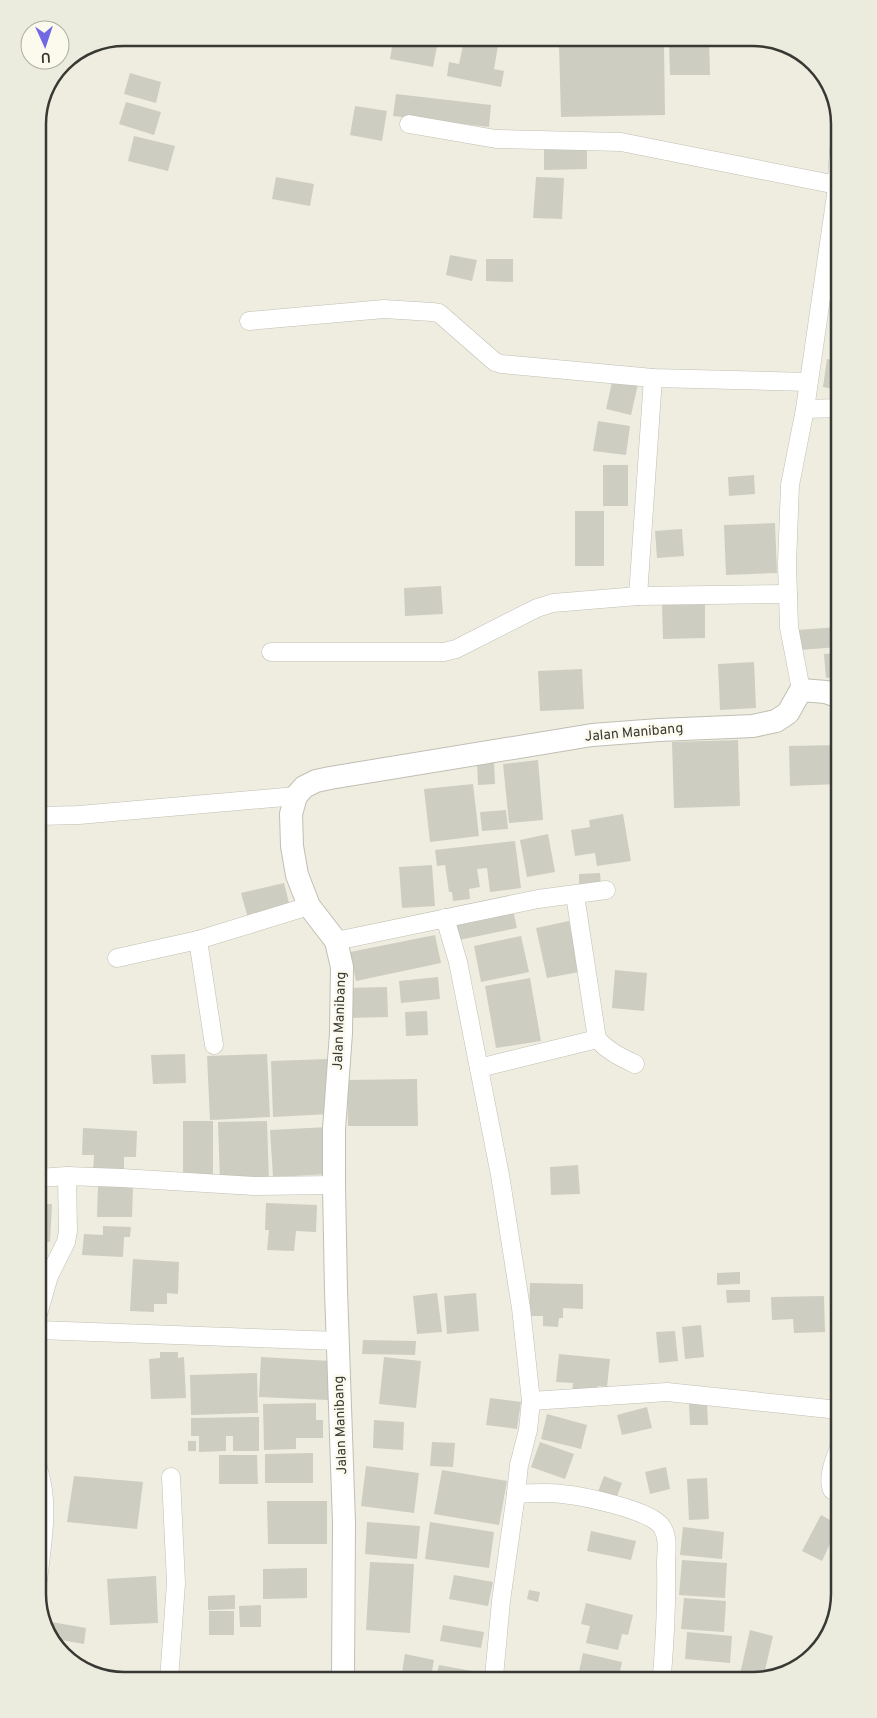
<svg xmlns="http://www.w3.org/2000/svg" width="877" height="1718" font-family="Overpass,sans-serif">
	<style>
		.building { fill: #cecdc1 }
		.lines { fill: none; stroke-linecap: round; stroke-linejoin: round }
		.minor-casing { stroke: #c0bfb3; stroke-width: 19 }
		.tertiary-casing { stroke: #c0bfb3; stroke-width: 24 }
		.minor { stroke: #fff; stroke-width: 18 }
		.tertiary { stroke: #fff; stroke-width: 22 }
		.labels { text-anchor: middle; dominant-baseline: central; stroke-width: 5; stroke-linejoin: round; paint-order: stroke }
		.street-label { font-size: 14px; fill: #393934; stroke: #fbfaed }
		.rim { fill: none; stroke: #393934; stroke-width: 2.5 }
	</style>
	<rect width="100%" height="100%" fill="#eeede0"/>
	<g class="building">
		<path d="M709,38L710,75H670L669,39Z"/>
		<path d="M499,40L494,69L504,71L501,87L447,76L449,62L459,64L464,41Z"/>
		<path d="M393,41H438L433,67L390,59Z"/>
		<path d="M664,44L665,115L561,117L559,46Z"/>
		<path d="M130,73L161,82L156,103L124,94Z"/>
		<path d="M396,94L491,105L489,127L393,116Z"/>
		<path d="M126,102L161,112L154,135L119,124Z"/>
		<path d="M355,106L387,111L382,141L350,135Z"/>
		<path d="M134,136L175,146L168,171L128,161Z"/>
		<path d="M544,147H587V169L544,170Z"/>
		<path d="M276,177L314,184L310,206L272,199Z"/>
		<path d="M536,177L564,178L562,219L533,218Z"/>
		<path d="M450,255L477,260L472,281L446,275Z"/>
		<path d="M486,259H513V282L486,281Z"/>
		<path d="M827,359L839,361V390L823,387Z"/>
		<path d="M613,378L638,384L631,415L606,409Z"/>
		<path d="M598,421L630,426L626,455L593,451Z"/>
		<rect x="603" y="465" width="25" height="41"/>
		<path d="M754,475L755,494L729,496L728,477Z"/>
		<rect x="575" y="511" width="29" height="55"/>
		<path d="M775,523L777,573L726,575L724,525Z"/>
		<path d="M682,529L684,556L657,558L655,531Z"/>
		<path d="M441,586L443,614L405,616L404,588Z"/>
		<path d="M662,603H705V638L663,639Z"/>
		<path d="M839,627V647L799,650L797,630Z"/>
		<path d="M839,653V677L826,678L824,654Z"/>
		<path d="M754,662L756,708L720,710L718,664Z"/>
		<path d="M582,669L584,709L540,711L538,671Z"/>
		<path d="M738,740L740,806L674,808L672,742Z"/>
		<path d="M839,745V784L790,786L789,746Z"/>
		<path d="M538,760L543,820L509,823L503,764Z"/>
		<path d="M477,762H494L495,784L478,785Z"/>
		<path d="M473,784L479,836L430,842L424,789Z"/>
		<path d="M506,810L508,829L482,831L480,812Z"/>
		<path d="M623,814L631,861L597,866L595,853L575,856L571,830L590,827L589,820Z"/>
		<path d="M548,834L555,872L527,877L520,840Z"/>
		<path d="M515,841L521,888L490,892L487,868L477,869L480,887L469,889L470,899L453,901L452,892H449L445,865L437,866L435,850Z"/>
		<path d="M432,865L435,906L402,908L399,867Z"/>
		<path d="M600,873L601,885L579,886V874Z"/>
		<path d="M284,883L290,907L248,918L241,893Z"/>
		<path d="M513,910L517,928L454,941L450,923Z"/>
		<path d="M569,921L579,972L547,978L536,928Z"/>
		<path d="M435,935L441,963L356,981L350,952Z"/>
		<path d="M521,936L529,972L481,982L474,946Z"/>
		<path d="M615,970L647,973L644,1011L612,1008Z"/>
		<path d="M438,977L440,999L401,1003L399,981Z"/>
		<path d="M530,978L541,1041L496,1048L485,986Z"/>
		<path d="M387,987L388,1017L347,1018V988Z"/>
		<path d="M427,1011L428,1035L406,1036L405,1012Z"/>
		<path d="M185,1054L186,1083L153,1084L151,1055Z"/>
		<path d="M267,1054L270,1117L210,1120L207,1056Z"/>
		<path d="M328,1059L330,1114L273,1117L271,1061Z"/>
		<path d="M417,1079L418,1126H348L347,1080Z"/>
		<rect x="183" y="1121" width="30" height="54"/>
		<path d="M267,1121L269,1181L220,1182L218,1122Z"/>
		<path d="M328,1127L331,1174L273,1177L270,1130Z"/>
		<path d="M83,1128L137,1131L136,1157H124V1173L93,1171L94,1155H82Z"/>
		<path d="M578,1165L580,1194L551,1195L550,1167Z"/>
		<path d="M98,1185L133,1186L132,1217H97Z"/>
		<path d="M266,1203L317,1205L316,1232L296,1231L294,1251L267,1250L269,1230H265Z"/>
		<path d="M38,1204H52L50,1242L38,1241Z"/>
		<path d="M103,1226L131,1227L130,1237H124L123,1257L82,1255L84,1234L103,1235Z"/>
		<path d="M133,1259L179,1262L178,1294L167,1293V1304H154V1312L130,1311Z"/>
		<path d="M740,1272V1284L717,1285V1273Z"/>
		<path d="M530,1283L583,1284V1309L563,1308V1318H559L558,1327L543,1326V1316H529Z"/>
		<path d="M726,1290H750V1302L727,1303Z"/>
		<path d="M437,1293L442,1332L417,1334L413,1296Z"/>
		<path d="M476,1293L479,1331L447,1334L444,1296Z"/>
		<path d="M824,1296L825,1332L794,1333L793,1319L772,1320L771,1297Z"/>
		<path d="M701,1325L704,1357L685,1359L682,1327Z"/>
		<path d="M675,1331L678,1361L659,1363L656,1332Z"/>
		<path d="M363,1340L416,1341L415,1355L362,1354Z"/>
		<path d="M160,1352H178V1358L184,1357L186,1398L151,1399L149,1359L160,1358Z"/>
		<path d="M559,1354L610,1359L607,1387L598,1386L597,1395L572,1392L573,1383L556,1382Z"/>
		<path d="M261,1357L330,1361L328,1400L259,1397Z"/>
		<path d="M384,1357L421,1361L416,1408L379,1404Z"/>
		<path d="M257,1373L258,1413L191,1415L190,1375Z"/>
		<path d="M490,1398L521,1402L517,1429L486,1425Z"/>
		<path d="M316,1403V1420H323V1438H296V1449L264,1450L263,1404Z"/>
		<path d="M689,1404H707L708,1425H690Z"/>
		<path d="M647,1407L652,1428L622,1435L617,1415Z"/>
		<path d="M547,1414L587,1425L581,1449L541,1439Z"/>
		<path d="M259,1417V1451H233V1436H226V1451L199,1452V1436H191V1418Z"/>
		<path d="M374,1420L404,1422L403,1450L373,1448Z"/>
		<rect x="188" y="1441" width="8" height="10"/>
		<path d="M432,1442L455,1443L453,1467L430,1466Z"/>
		<path d="M540,1442L574,1454L565,1479L531,1467Z"/>
		<path d="M313,1453V1483H265V1454Z"/>
		<path d="M219,1455H257L258,1484H219Z"/>
		<path d="M366,1466L419,1473L414,1513L361,1506Z"/>
		<path d="M666,1467L670,1489L650,1494L645,1472Z"/>
		<path d="M442,1470L507,1481L499,1525L434,1514Z"/>
		<path d="M74,1476L143,1482L137,1529L67,1522Z"/>
		<path d="M604,1476L622,1483L614,1504L596,1497Z"/>
		<path d="M707,1478L709,1519L689,1520L687,1479Z"/>
		<path d="M267,1501H327V1544H268Z"/>
		<path d="M821,1515L839,1525L822,1561L802,1551Z"/>
		<path d="M367,1522L420,1526L417,1559L365,1554Z"/>
		<path d="M430,1522L494,1532L489,1568L425,1559Z"/>
		<path d="M683,1527L724,1532L722,1559L680,1555Z"/>
		<path d="M591,1531L636,1541L631,1560L587,1551Z"/>
		<path d="M682,1560L727,1563L725,1598L679,1595Z"/>
		<path d="M370,1562L414,1564L410,1633L366,1630Z"/>
		<path d="M307,1568V1598L263,1599V1569Z"/>
		<path d="M454,1575L493,1582L488,1606L449,1599Z"/>
		<path d="M156,1576L158,1623L110,1625L107,1579Z"/>
		<path d="M529,1590L540,1592L538,1602L527,1599Z"/>
		<path d="M235,1595V1609L208,1610V1596Z"/>
		<path d="M684,1598L726,1601L724,1632L681,1629Z"/>
		<path d="M586,1603L633,1615L628,1635L622,1634L618,1650L586,1643L590,1626L581,1624Z"/>
		<path d="M261,1605V1627H240L239,1606Z"/>
		<rect x="209" y="1611" width="25" height="24"/>
		<path d="M46,1621L86,1628L84,1644L55,1639L45,1627Z"/>
		<path d="M443,1625L484,1632L481,1648L440,1641Z"/>
		<path d="M750,1630L773,1636L764,1674H740Z"/>
		<path d="M687,1632L732,1636L730,1663L685,1659Z"/>
		<path d="M583,1653L622,1662L619,1676H578Z"/>
		<path d="M405,1654L434,1660L431,1677L401,1678Z"/>
		<path d="M439,1665L472,1671L471,1677H436Z"/>
	</g>
	<g class="lines">
		<defs>
			<g id="minor">
				<path d="M409,124L496,139L621,142L837,185"/>
				<path d="M249,321L384,309L432,312L439,313L495,362L501,364L653,378L808,382"/>
				<path d="M805,409L839,408"/>
				<path d="M638,596L653,378"/>
				<path d="M271,652H444L456,649L537,608L553,603L638,596L788,594"/>
				<path d="M801,690L789,627L787,564L790,485L805,409L836,195L839,149"/>
				<path d="M38,816L79,815L296,796"/>
				<path d="M575,895L597,1039"/>
				<path d="M445,918L458,962L500,1175L521,1308L531,1401L528,1430L519,1465L516,1494L501,1601L494,1677"/>
				<path d="M198,940L214,1045"/>
				<path d="M336,941L538,899L606,890"/>
				<path d="M117,958L198,940L309,906"/>
				<path d="M479,1068L597,1039C608,1051 620,1057 635,1064"/>
				<path d="M38,1178L67,1176"/>
				<path d="M38,1314L49,1276L66,1242L68,1231L67,1176L122,1178L254,1186L334,1185"/>
				<path d="M38,1330L339,1341"/>
				<path d="M531,1401L667,1392L839,1410"/>
				<path d="M839,1493L832,1490C827,1477 834,1461 839,1448"/>
				<path d="M516,1494C532,1493 547,1492 562,1494C582,1496 652,1510 662,1527C669,1538 666,1553 666,1565C667,1602 665,1638 662,1675"/>
				<path d="M38,1580C42,1544 50,1504 38,1468"/>
				<path d="M169,1680L176,1583L171,1477"/>
			</g>
			<path id="tertiary" d="M343,1678L344,1523L336,1290L334,1185V1129L341,1033L342,967L336,941L309,906L297,875L292,846L291,814L296,796L304,787L316,781L330,778L592,735L659,730L753,726L776,721L788,713L801,690L826,692L839,697"/>
		</defs>
		<use href="#minor" class="minor-casing"/>
		<use href="#tertiary" class="tertiary-casing"/>
		<use href="#minor" class="minor"/>
		<use href="#tertiary" class="tertiary"/>
	</g>
	<g class="labels">
		<g class="street-label">
			<text transform="translate(634 733) rotate(-5)">Jalan Manibang</text>
			<text transform="translate(340 1021) rotate(-88)">Jalan Manibang</text>
			<text transform="translate(341 1425) rotate(-92)">Jalan Manibang</text>
		</g>
	</g>
	<path d="M0 0H877V1718H0ZM124 46H753A78 78 0 0 1 831 124V1594A78 78 0 0 1 753 1672H124A78 78 0 0 1 46 1594V124A78 78 0 0 1 124 46Z" fill="#ebebde" fill-rule="evenodd"/>
	<path class="rim" d="M124 46H753A78 78 0 0 1 831 124V1594A78 78 0 0 1 753 1672H124A78 78 0 0 1 46 1594V124A78 78 0 0 1 124 46Z"/>
	<g transform="translate(45 45) rotate(177)"><circle r="24" fill="#fbfaed" stroke="#adada3"/>
	<path d="M0-4L9 19L0 12L-9 19Z" fill="#7169e4"/>
	<text y="-8" font-size="14" font-weight="bold" text-anchor="middle" fill="#393934">U</text>
	</g>
</svg>
